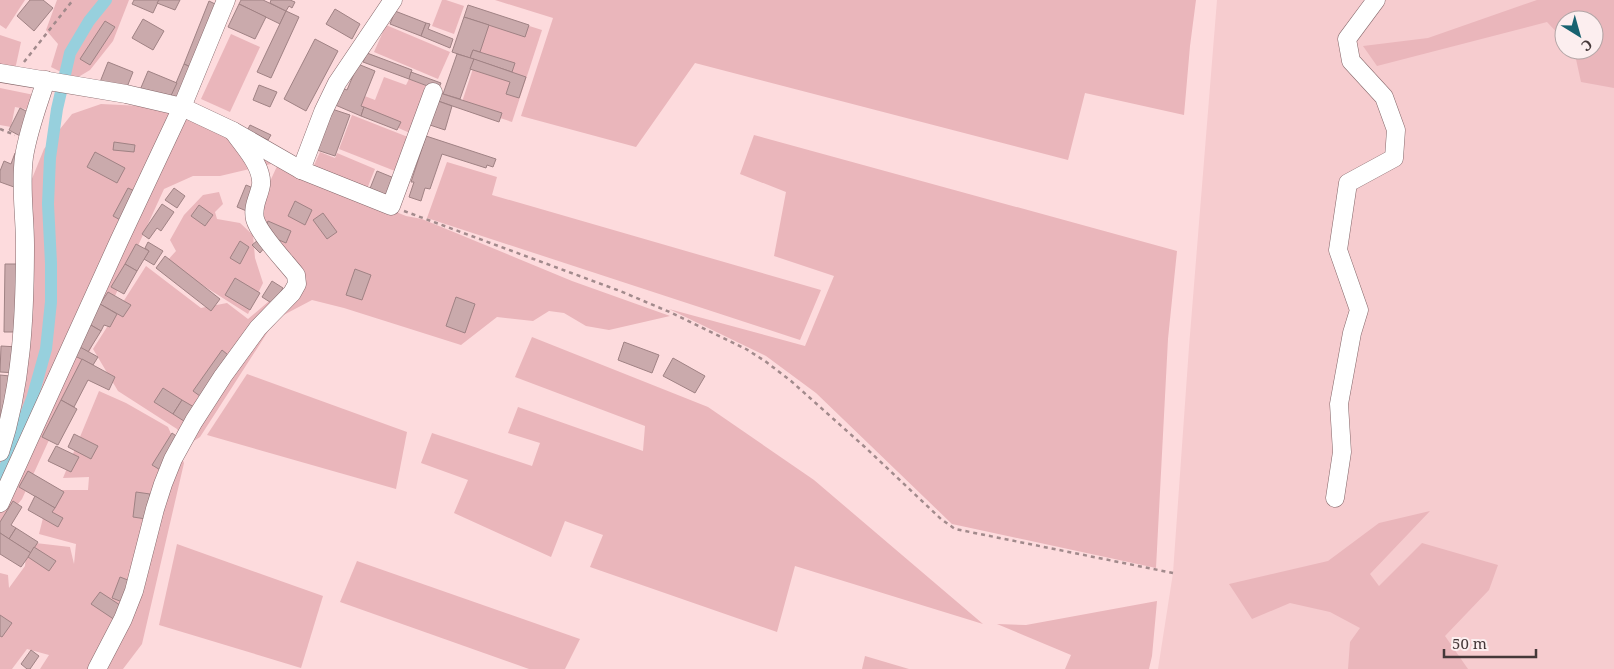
<svg xmlns="http://www.w3.org/2000/svg" width="1614" height="669" font-family="'Noto Serif',serif">
	<style>
		.built { fill: #f6cccf; fill-rule: evenodd }
		.green { fill: #eab6bb }
		.lines { fill: none; stroke-linecap: round; stroke-linejoin: round }
		.canal { stroke: #97d0dd; stroke-width: 12 }
		.building { fill: #caaaac; stroke: #a08284 }
		.minor-casing { stroke: #85676a; stroke-width: 19 }
		.path { stroke: #a28a8c; stroke-width: 2.5; stroke-dasharray: 4 4; stroke-linecap: butt }
		.minor { stroke: #fff; stroke-width: 18 }
	</style>
	<rect width="100%" height="100%" fill="#fddbdd"/>
	<path class="built" d="M1217,0H1614V669H1158L1173,573L1189,347ZM1564,20H1594V50H1564Z"/>
	<g class="green">
		<path d="M0,0H25L6,29L0,25Z"/>
		<path d="M57,0H129L113,41L90,70L75,79L51,67L58,44L46,30Z"/>
		<path d="M442,0H446L464,6L454,34L432,26Z"/>
		<path d="M495,0H1196L1190,46L1184,115L1085,93L1068,160L695,63L636,147L521,116L553,18Z"/>
		<path d="M1537,0H1614V88L1581,82L1574,50H1594V20H1564V40L1547,22L1377,66L1363,46L1428,38Z"/>
		<path d="M491,14L542,30L512,122L461,105Z"/>
		<path d="M386,25L450,52L438,79L374,52Z"/>
		<path d="M231,34L260,47L230,112L201,99Z"/>
		<path d="M0,35L21,42L14,74L0,71Z"/>
		<path d="M384,77L406,85L409,79L438,90L419,137L355,109L362,95L375,100Z"/>
		<path d="M0,88L44,97L40,112L15,107L11,127L0,125Z"/>
		<path d="M101,104L183,108L298,172L406,216L422,219L572,281L670,316L609,330L586,326L564,313L549,311L533,321L497,317L461,345L344,308L312,300L276,319L200,437L186,446L177,429L118,391L93,349L146,266L201,308L227,303L248,319L296,278L253,218L279,162L220,176H193L164,189L22,499L0,526V460L12,429L25,196L44,149L72,114Z"/>
		<path d="M352,115L413,139L400,173L339,149Z"/>
		<path d="M754,135L1177,251L1168,339L1156,568L952,524L816,393L766,356L669,309L805,346L834,276L774,256L786,192L740,174Z"/>
		<path d="M320,152L335,158L337,153L375,169L365,194L311,172Z"/>
		<path d="M447,162L497,177L492,195L821,290L800,340L427,218Z"/>
		<path d="M219,192L223,204L215,212L217,219L240,223L253,235L255,258L263,283L248,314L166,262L176,251L170,240L184,215L203,195Z"/>
		<path d="M532,337L708,407L814,480L983,624L795,566L777,632L590,567L603,535L565,521L551,557L454,513L468,480L421,463L432,433L532,466L540,443L508,433L518,407L643,451L645,426L515,377Z"/>
		<path d="M247,374L407,432L396,489L207,435Z"/>
		<path d="M99,391L126,403L168,427L184,463L142,644L123,669H40L49,655L27,649L12,669H0V573L8,575L9,588L25,566L27,542L70,547L74,564L76,544L39,534L50,490H88L89,477L63,478Z"/>
		<path d="M1430,511L1370,574L1379,586L1422,543L1498,565L1489,590L1445,636L1468,669H1348L1350,642L1360,628L1330,612L1290,603L1252,619L1229,584L1328,561L1379,523Z"/>
		<path d="M177,544L323,596L301,668L159,625Z"/>
		<path d="M357,561L580,639L565,669H529L340,602Z"/>
		<path d="M1157,601L1152,656L1149,669H1065L1071,655L997,624L1026,625Z"/>
		<path d="M865,656L909,669H862Z"/>
	</g>
	<g class="lines">
		<path class="canal" d="M0,480L32,399L46,349L51,302V263L48,204L50,158L57,109L70,53L89,21L106,0"/>
	</g>
	<g class="building">
		<path d="M30,0H43L53,8L34,31L17,16Z"/>
		<path d="M134,0H159L153,13L132,4Z"/>
		<path d="M159,0H180L175,10L157,3Z"/>
		<path d="M241,0H263L286,11L280,24L239,4Z"/>
		<path d="M271,0H290L295,2L292,8L289,6L286,11L270,3Z"/>
		<path d="M209,1L221,7L195,69L184,64Z"/>
		<path d="M239,4L266,17L255,39L228,27Z"/>
		<path d="M468,5L529,25L525,37L464,17Z"/>
		<path d="M335,9L360,24L352,39L326,24Z"/>
		<path d="M286,11L299,17L271,78L257,72Z"/>
		<path d="M395,11L426,23L421,36L390,24Z"/>
		<path d="M464,17L489,25L480,52L473,50L470,58L452,52Z"/>
		<path d="M143,19L164,31L153,50L132,38Z"/>
		<path d="M105,21L115,27L90,65L80,59Z"/>
		<path d="M426,23L430,24L428,29L453,39L450,48L421,36Z"/>
		<path d="M315,39L338,51L306,111L284,99Z"/>
		<path d="M473,50L515,63L512,72L470,58Z"/>
		<path d="M367,53L412,70L409,79L363,62Z"/>
		<path d="M457,54L474,59L460,99L443,94Z"/>
		<path d="M474,59L526,77L519,98L506,94L510,82L470,69Z"/>
		<path d="M108,62L133,72L125,92L100,82Z"/>
		<path d="M184,64L195,69L179,107L168,102Z"/>
		<path d="M358,64L375,71L361,106L364,107L361,116L333,104L340,87L347,90Z"/>
		<path d="M148,71L177,83L168,102L140,90Z"/>
		<path d="M411,72L441,83L438,90L409,79Z"/>
		<path d="M259,85L277,92L270,107L253,100Z"/>
		<path d="M440,93L502,113L499,122L438,101Z"/>
		<path d="M438,101L452,106L445,130L430,125Z"/>
		<path d="M364,107L401,122L397,130L361,116Z"/>
		<path d="M20,108L34,115L22,137L9,130Z"/>
		<path d="M332,109L350,115L335,156L317,150Z"/>
		<path d="M250,125L271,135L268,140L247,131Z"/>
		<path d="M426,136L496,159L493,167L487,165L486,168L442,154L430,189L425,188L421,201L409,197L414,182H411Z"/>
		<path d="M114,142L135,145L134,152L113,150Z"/>
		<path d="M95,152L125,168L117,183L87,167Z"/>
		<path d="M15,153L22,156L14,187L0,182V171L4,161L11,164Z"/>
		<path d="M377,171L399,180L390,205L367,196Z"/>
		<path d="M246,185L258,190L249,212L237,207Z"/>
		<path d="M128,188L139,193L124,222L113,216Z"/>
		<path d="M174,188L185,196L177,208L165,200Z"/>
		<path d="M295,201L312,210L305,225L288,216Z"/>
		<path d="M162,204L174,212L161,231L157,228L149,239L142,234Z"/>
		<path d="M199,205L213,215L205,226L191,216Z"/>
		<path d="M323,213L337,232L327,239L313,220Z"/>
		<path d="M268,221L291,231L286,243L272,237L265,228Z"/>
		<path d="M258,240L265,247L260,253L252,245Z"/>
		<path d="M240,241L249,247L240,264L230,258Z"/>
		<path d="M148,242L163,251L154,265L144,259L149,251L145,248Z"/>
		<path d="M136,244L149,251L137,271L125,264Z"/>
		<path d="M165,256L220,299L211,311L156,268Z"/>
		<path d="M5,264H20L19,332H4Z"/>
		<path d="M125,264L137,271L124,294L111,287Z"/>
		<path d="M355,269L371,275L362,300L346,295Z"/>
		<path d="M235,278L260,293L250,310L225,295Z"/>
		<path d="M272,281L283,288L273,304L262,297Z"/>
		<path d="M108,292L131,305L123,317L100,304Z"/>
		<path d="M456,297L475,304L465,333L446,326Z"/>
		<path d="M100,304L117,314L110,327L104,325L101,331L89,324Z"/>
		<path d="M89,324L101,331L88,352L77,346Z"/>
		<path d="M624,342L659,355L652,373L618,360Z"/>
		<path d="M1,346L18,347L17,373L0,372Z"/>
		<path d="M80,347L98,357L93,365L75,356Z"/>
		<path d="M222,350L233,359L204,399L193,391Z"/>
		<path d="M673,358L705,376L695,393L663,376Z"/>
		<path d="M82,359L115,377L109,390L88,380L74,407L61,400Z"/>
		<path d="M0,375L10,376L0,427Z"/>
		<path d="M163,388L182,400L173,414L154,402Z"/>
		<path d="M61,400L77,409L58,445L42,437Z"/>
		<path d="M182,400L199,410L190,425L173,414Z"/>
		<path d="M172,433L182,440L162,471L152,465Z"/>
		<path d="M74,434L98,446L91,459L68,447Z"/>
		<path d="M56,446L79,457L71,472L48,461Z"/>
		<path d="M28,471L64,492L55,508L19,487Z"/>
		<path d="M136,492L150,494L146,519L133,517Z"/>
		<path d="M35,496L55,508L52,512L63,518L58,527L28,510Z"/>
		<path d="M13,501L22,507L11,525L16,528L9,539L0,533V522Z"/>
		<path d="M16,528L38,542L31,553L9,539Z"/>
		<path d="M0,533L31,553L21,567L0,554Z"/>
		<path d="M34,547L56,561L49,571L28,557Z"/>
		<path d="M120,577L133,582L125,603L112,598Z"/>
		<path d="M100,592L123,607L115,620L91,604Z"/>
		<path d="M0,615L12,623L2,637L0,636Z"/>
		<path d="M31,650L39,656L30,669H27L21,664Z"/>
	</g>
	<g class="lines">
		<defs>
			<g id="minor">
				<path d="M0,73L126,94L182,107L233,131L301,170L391,206L433,92"/>
				<path d="M301,170L323,112L337,83L393,0"/>
				<path d="M0,452C22,385 25,315 25,245C25,215 20,186 24,157C28,131 38,105 46,80"/>
				<path d="M1335,498L1342,452L1339,404L1352,333L1359,310L1338,250L1348,183L1394,158L1396,130L1384,97L1351,61L1347,39L1376,0"/>
				<path d="M0,503L119,241L182,107L226,0"/>
				<path d="M97,669L123,619L134,591L155,509L163,484L173,459L194,421L223,376L258,328L292,293L297,284L296,275C285,261 259,234 255,219C252,206 259,197 261,185C263,166 243,146 233,131"/>
			</g>
		</defs>
		<use href="#minor" class="minor-casing"/>
		<g class="path">
			<path d="M24,62L73,0"/>
			<path d="M0,129L15,135"/>
			<path d="M404,211L620,291L672,313L746,349L765,361L791,381L867,449L941,519L955,529L1173,573"/>
		</g>
		<use href="#minor" class="minor"/>
	</g>
	<g transform="translate(1579 35) rotate(143)"><circle r="24" fill="#fceeef" stroke="#b3a5a6"/>
	<path d="M0-4L9 19L0 12L-9 19Z" fill="#186270"/>
	<text y="-8" font-size="14" font-weight="bold" text-anchor="middle" fill="#453839">С</text>
	</g>
	<path d="M1444 649v8h92v-8" fill="none" stroke="#453839" stroke-width="2.5"/>
	<text x="1452" y="649" font-size="15" fill="#453839" stroke="#fceeef" stroke-width="4" paint-order="stroke">50 m</text>
</svg>
